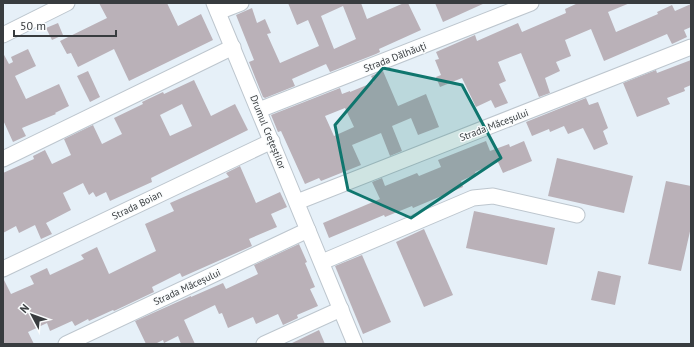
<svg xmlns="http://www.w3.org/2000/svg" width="694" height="347" font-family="'PT Sans',sans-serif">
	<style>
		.building { fill: #bab1b8; fill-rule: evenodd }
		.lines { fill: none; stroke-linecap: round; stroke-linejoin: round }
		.street-casing { stroke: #bdc6ce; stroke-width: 17 }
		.street { stroke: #fff; stroke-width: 15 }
		.marked { fill: #0f766e; fill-opacity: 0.2; stroke: #0f766e; stroke-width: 3; stroke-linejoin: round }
		.labels { text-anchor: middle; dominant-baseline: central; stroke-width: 3; stroke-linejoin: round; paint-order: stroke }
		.street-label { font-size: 10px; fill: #383c3f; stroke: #fafcfd }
	</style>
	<rect width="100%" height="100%" fill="#e6f0f8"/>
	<g class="building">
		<path d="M99,3H167L178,26L201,14L213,40L129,81L114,49L78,67L71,53L67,54L60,41L107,18Z"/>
		<path d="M288,3H361L367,19L404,3H408L421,30L379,49L380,52L376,54L330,72L326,64L292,79L295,86L265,98L263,97L249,62L254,60L236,15L252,8L257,23L265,19L271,33L267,34L280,63L319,46L308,20L297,25ZM343,6L356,39L334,49L321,16Z"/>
		<path d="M435,3H485L443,22Z"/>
		<path d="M578,3H630L608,12L616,32L658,14L657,12L672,5L675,11L691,4V27L684,30L687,37L672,44L667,34L604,61L591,29L565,40L571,56L556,62L560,71L545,78L550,93L539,97L521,53L498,62L506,81L499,84L508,103L495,108L491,100L476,107L462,78L440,87L436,77L441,75L435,60L439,59L436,52L475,35L477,41L518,23L522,32L566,13L565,9Z"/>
		<path d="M58,23L63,35L52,40L46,28Z"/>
		<path d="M28,49L36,66L15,76L26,99L59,84L69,106L55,113L56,114L22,128L26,136L13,142L3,120V53L9,64L13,62L11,57Z"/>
		<path d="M691,60V85L684,88L685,91L667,98L670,104L637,117L623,83L656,70L657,73Z"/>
		<path d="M88,71L100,97L90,102L77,76Z"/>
		<path d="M383,71L398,106L426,94L439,127L418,135L411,118L392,126L402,151L390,156L381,133L352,145L361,165L321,181L319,178L305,184L281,131L278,132L271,115L340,88L342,94L350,91V92L374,82L371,76ZM345,108L354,127L334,136L325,116Z"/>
		<path d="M194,80L211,116L235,104L248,130L151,178L152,182L110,201L106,192L96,197L93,192L89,195L83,183L63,193L71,210L46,223L52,234L41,239L35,225L19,233L16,226L3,233V173L34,159L33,156L45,150L52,164L71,155L64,139L93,125L102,144L122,134L114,118L143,104L142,102L163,92L164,94ZM182,104L192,126L170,136L160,115Z"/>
		<path d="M586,98L589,105L598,102L608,128L603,131L608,144L594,150L583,128L568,134L564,126L550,132L549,129L532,136L526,122Z"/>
		<path d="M486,141L490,151L509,144L510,147L524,141L532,161L503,173L498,162L475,172L476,174L461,181L463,187L413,208L412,206L385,217L384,215L329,238L323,223L380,199L372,182L382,178L385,186L417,173L419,176L441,167L438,160Z"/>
		<path d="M557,158L633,176L624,213L548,196Z"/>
		<path d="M240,166L256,203L280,192L287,207L271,214L277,227L249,239L252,246L182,277L180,273L152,287L154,292L114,311L113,310L89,321L88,319L75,326L72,321L50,331L47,323L28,332L34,344H3V278L11,294L34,284L30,276L47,268L50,275L84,259L81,255L97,247L109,274L156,251L145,224L174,211L170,203L229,177L226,173Z"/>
		<path d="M666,181L691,186V227L681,271L648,264Z"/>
		<path d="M474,211L555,228L547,265L466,248Z"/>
		<path d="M424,229L453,295L424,307L396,242Z"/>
		<path d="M299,244L307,262L305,263L315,287L310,289L318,306L297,315L298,318L283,325L278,314L256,324L253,317L228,328L222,313L219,314L215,305L184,320L195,344H181L178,336L164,343L163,340L155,344H146L135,321L191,296V297L223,283L226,289L258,274L254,265Z"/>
		<path d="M362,255L391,322L363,334L335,266Z"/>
		<path d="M598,271L621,276L615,305L591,300Z"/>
		<path d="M319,330L325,344H290Z"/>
	</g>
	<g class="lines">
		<defs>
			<g id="street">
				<path d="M214,3L355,344"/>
				<path d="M218,12L241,3"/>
				<path d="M3,35L67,3"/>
				<path d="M259,110L531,3"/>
				<path d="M3,159L233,47"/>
				<path d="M297,202L691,47"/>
				<path d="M322,262L473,198L493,196L577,215"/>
				<path d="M3,269L272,141"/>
				<path d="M66,344L308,230"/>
				<path d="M264,344L341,309"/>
			</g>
		</defs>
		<use href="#street" class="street-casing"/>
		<use href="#street" class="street"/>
	</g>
	<path class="marked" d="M383,68L462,85L501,158L411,218L348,190L335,125Z"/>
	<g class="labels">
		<g class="street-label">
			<text transform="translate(395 57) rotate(-21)">Strada Dălhăuți</text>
			<text transform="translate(494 125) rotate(-21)">Strada Măceșului</text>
			<text transform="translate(268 132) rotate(68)">Drumul Crețeștilor</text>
			<text transform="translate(137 205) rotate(-26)">Strada Boian</text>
			<text transform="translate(187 287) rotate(-25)">Strada Măceșului</text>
		</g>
	</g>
	<rect width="694" height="347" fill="none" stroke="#383c3f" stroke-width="8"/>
	<g transform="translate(32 315) rotate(311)" stroke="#fafcfd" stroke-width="3" paint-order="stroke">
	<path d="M0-3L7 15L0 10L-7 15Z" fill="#383c3f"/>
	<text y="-6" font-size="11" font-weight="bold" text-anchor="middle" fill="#383c3f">N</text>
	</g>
	<path d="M14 30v6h102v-6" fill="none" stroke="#383c3f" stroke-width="2"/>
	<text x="20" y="30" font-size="12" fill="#383c3f" stroke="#fafcfd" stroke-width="3" paint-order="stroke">50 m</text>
</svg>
